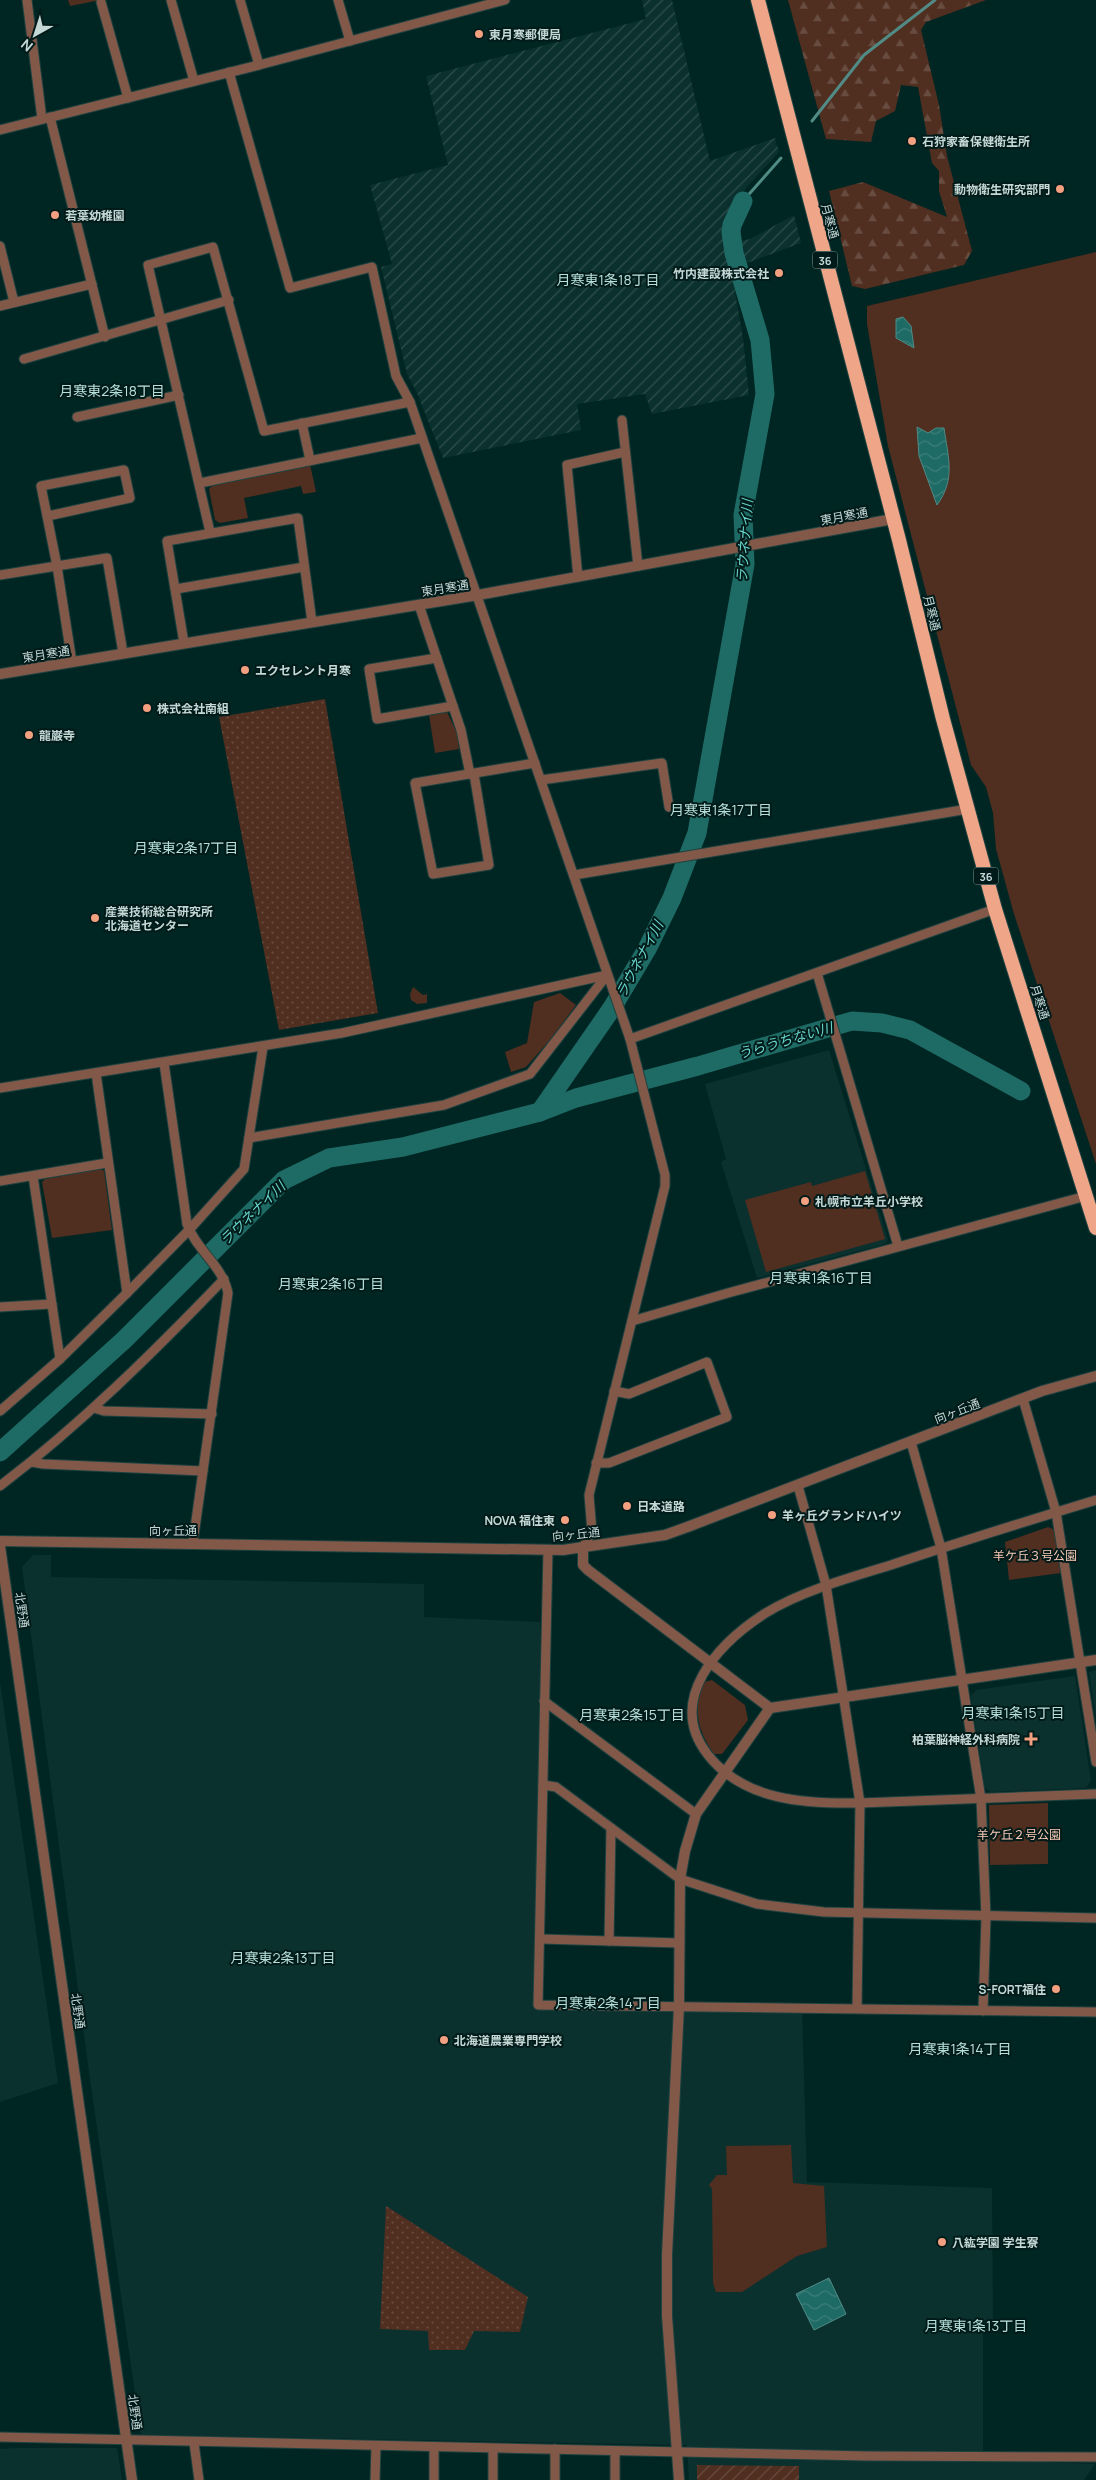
<svg xmlns="http://www.w3.org/2000/svg" width="1096" height="2480" font-family="Manrope,'Noto Sans JP',sans-serif">
	<style>
		.built { fill: #0b312f }
		.industrial { fill: url(#industrial-furrows) }
		.grass { fill: url(#grass-dots) }
		.forest { fill: url(#forest-firs) }
		.park { fill: #502e20 }
		.garden { fill: url(#garden-furrows) }
		.water { fill: url(#water-waves); stroke: #508b86 }
		.lines { fill: none; stroke-linecap: round; stroke-linejoin: round }
		.stream { stroke: #508b86; stroke-width: 3 }
		.river { stroke: #1e6a64; stroke-width: 19 }
		.minor-casing { stroke: #1f4240; stroke-width: 11 }
		.tertiary-casing { stroke: #1f4240; stroke-width: 12 }
		.trunk-casing { stroke: #1f4240; stroke-width: 16 }
		.minor { stroke: #825949; stroke-width: 9 }
		.tertiary { stroke: #825949; stroke-width: 10 }
		.trunk { stroke: #eea588; stroke-width: 14 }
		.poi-dot { fill: #f2a07f; stroke: #001b19; stroke-width: 2 }
		.labels { text-anchor: middle; dominant-baseline: central; stroke-width: 4; stroke-linejoin: round; paint-order: stroke }
		.shield { fill: #001b19; stroke: #899f9d; stroke-width: 1 }
		.shield-label { font-size: 11px; font-weight: bold; fill: #c4d8d6 }
		.poi-label { font-size: 12px; font-weight: bold; fill: #c4d8d6; stroke: #001b19; text-anchor: start }
		.street-label { font-size: 12px; fill: #c4d8d6; stroke: #001b19 }
		.park-label { font-size: 12px; fill: #fbcab7; stroke: #001b19 }
		.neighbourhood-label { font-size: 14px; fill: #b7e0db; stroke: #001b19 }
		.water-label { font-size: 14px; font-style: italic; fill: #69d7ce; stroke: #001b19 }
	</style>
	<defs>
		<pattern id="industrial-furrows" width="10" height="10" patternUnits="userSpaceOnUse" patternTransform="scale(1.25)"><rect width="10" height="10" fill="#0b312f"/><path d="M-1 1l2-2M0 10L10 0M9 11l2-2" fill="none" stroke="#2d4e4c"/></pattern>
		<pattern id="grass-dots" width="8" height="8" patternUnits="userSpaceOnUse" patternTransform="scale(1.25)"><rect width="8" height="8" fill="#502e20"/><path d="M2 2h.1M6 6h.1" fill="none" stroke="#684c40" stroke-width="1.8" stroke-linecap="round"/></pattern>
		<pattern id="forest-firs" width="22" height="20" patternUnits="userSpaceOnUse" patternTransform="scale(1.25)"><rect width="22" height="20" fill="#502e20"/><path d="M5 1l3.5 6h-7zM16 11l3.5 6h-7z" fill="#684c40"/></pattern>
		<pattern id="garden-furrows" width="10" height="10" patternUnits="userSpaceOnUse" patternTransform="scale(1.25)"><rect width="10" height="10" fill="#502e20"/><path d="M-1 1l2-2M0 10L10 0M9 11l2-2" fill="none" stroke="#684c40"/></pattern>
		<pattern id="water-waves" width="16" height="10" patternUnits="userSpaceOnUse" patternTransform="scale(1.25)"><rect width="16" height="10" fill="#1e6a64"/><path d="M0 5q4-4 8 0t8 0" fill="none" stroke="#3d7f79"/></pattern>
	</defs>
	<rect width="100%" height="100%" fill="#002623"/>
	<g class="built">
		<path d="M829,1050L888,1240L885,1244L757,1278L721,1162L726,1159L705,1084Z"/>
		<path d="M33,1555H51V1577L424,1584V1617L540,1622L542,1701L535,2008L802,2007L807,2182L992,2188L993,2329H983V2460L1095,2464L1084,2480H689L687,2445L141,2435L89,2072L22,1567Z"/>
		<path d="M1096,1670V1718L1089,1672Z"/>
		<path d="M1075,1676L1091,1781L1086,1788L991,1792L985,1788L971,1696L976,1690Z"/>
		<path d="M0,1682L58,2083L0,2102Z"/>
		<path d="M16,2448H117L122,2480H0V2449Z"/>
	</g>
	<path class="industrial" d="M642,0H672L710,161L775,138L779,152L747,187L729,212L725,228V245L750,239L794,215L801,243L731,269L743,338L749,395L652,414L645,394L577,404L581,430L443,458L417,393L407,374L381,267L392,264L370,185L448,165L426,76L646,19Z"/>
	<g class="grass">
		<path d="M325,699L378,1013L279,1030L219,717Z"/>
		<path d="M386,2206L528,2297L520,2332L474,2331L465,2350H429L428,2331L380,2329Z"/>
	</g>
	<path class="forest" d="M788,0H986L926,22L921,30L939,105L947,156L972,251L964,265L865,289L852,286L829,191L863,182L947,217L939,191V171L932,163L918,87L901,85L895,111L876,121L871,142L826,139Z"/>
	<g class="park">
		<path d="M68,0H101L70,6Z"/>
		<path d="M1096,252V1164L1014,914L996,849L993,813L986,787L971,765L888,446L867,324V306Z"/>
		<path d="M310,464L316,492L303,494L301,486L244,498L248,518L220,523L215,520L209,489L212,486Z"/>
		<path d="M447,712L457,733L459,749L435,753L429,715Z"/>
		<path d="M413,987L423,995L427,994V1003L417,1004L411,1000L410,994Z"/>
		<path d="M560,993L576,1005L550,1040L526,1067L511,1072L505,1052L527,1043L534,1002Z"/>
		<path d="M101,1169L104,1171L112,1230L52,1238L42,1182L45,1179Z"/>
		<path d="M865,1171L885,1239L766,1272L745,1200L811,1182L812,1186Z"/>
		<path d="M1048,1527L1055,1530L1061,1573L1009,1580L1005,1542Z"/>
		<path d="M712,1680L745,1705L748,1720L722,1754H714C698,1732 692,1708 704,1682Z"/>
		<path d="M1048,1803V1864L990,1865L989,1805Z"/>
		<path d="M791,2145L793,2183L824,2186L827,2247L797,2256L742,2292H716L713,2283L712,2189L709,2185L717,2175H727L726,2146Z"/>
	</g>
	<path class="garden" d="M697,2465L799,2466V2480H697Z"/>
	<g class="water">
		<path d="M903,317L911,326L914,348L896,338V319Z"/>
		<path d="M917,427L928,433L936,428H944C948,457 956,479 937,505L919,456Z"/>
		<path d="M829,2278L846,2314L814,2330L796,2294Z"/>
	</g>
	<g class="lines">
		<g class="stream">
			<path d="M812,121L864,55L935,0"/>
			<path d="M743,201L781,158"/>
		</g>
		<g class="river">
			<path d="M540,1112L612,1008L647,949L672,898L697,833L745,564L743,515L765,394L760,340L734,253L731,232L732,225L743,201"/>
			<path d="M0,1452L124,1340L284,1180L329,1158L403,1147L540,1112L576,1098L698,1066L852,1021L882,1023L910,1030L1021,1091"/>
		</g>
		<defs>
			<g id="minor">
				<path d="M27,0L42,119"/>
				<path d="M171,0L194,81"/>
				<path d="M240,0L259,65"/>
				<path d="M338,0L350,41"/>
				<path d="M101,2L128,98"/>
				<path d="M229,72L290,288L372,267L396,376L410,402L630,1039L665,1175V1186L589,1495L592,1532L583,1547"/>
				<path d="M50,117L105,337"/>
				<path d="M0,130L259,65L505,0"/>
				<path d="M0,246L14,302"/>
				<path d="M0,306L92,284"/>
				<path d="M24,359L229,300"/>
				<path d="M77,417L179,395"/>
				<path d="M622,420L638,566"/>
				<path d="M302,423L310,460"/>
				<path d="M200,483L422,438"/>
				<path d="M48,516L130,498L124,470L41,486L57,566L72,662"/>
				<path d="M210,532L148,265L213,247L264,431L410,402"/>
				<path d="M0,575L107,558L123,653"/>
				<path d="M578,577L567,465L625,452"/>
				<path d="M176,589L304,567"/>
				<path d="M419,605L461,730L470,774"/>
				<path d="M184,643L167,541L298,518L312,622"/>
				<path d="M437,658L369,669L377,719L453,706"/>
				<path d="M474,774L489,865L433,874L415,783L535,763"/>
				<path d="M541,780L662,763L669,807"/>
				<path d="M574,875L968,809"/>
				<path d="M817,973L898,1246"/>
				<path d="M630,1039L995,909"/>
				<path d="M164,1063L187,1224C196,1250 223,1266 228,1293L193,1542"/>
				<path d="M96,1073L127,1293"/>
				<path d="M0,1088L342,1033L607,975"/>
				<path d="M249,1138L444,1105L530,1074L607,975"/>
				<path d="M33,1176L60,1359"/>
				<path d="M0,1181L107,1163"/>
				<path d="M0,1307L52,1304"/>
				<path d="M632,1321L728,1293L1086,1196"/>
				<path d="M1023,1399L1056,1512L1096,1762"/>
				<path d="M94,1408L104,1411L212,1414"/>
				<path d="M0,1411L60,1359L127,1293L189,1230L244,1169L263,1047"/>
				<path d="M911,1442L941,1548L981,1799L986,1917L983,2011"/>
				<path d="M32,1462L43,1464L203,1471"/>
				<path d="M596,1463H609L727,1417L707,1362L629,1394L614,1391"/>
				<path d="M0,1486C81,1424 153,1353 224,1279"/>
				<path d="M798,1486L826,1585L860,1803L857,2008"/>
				<path d="M1096,1500C1027,1521 959,1542 891,1565C851,1577 799,1592 764,1614C718,1644 665,1700 708,1755C744,1801 806,1804 860,1803L1096,1794"/>
				<path d="M548,1550L538,2005L1096,2012"/>
				<path d="M544,1701L696,1814"/>
				<path d="M543,1785L556,1787L680,1879L757,1904L824,1912L1096,1918"/>
				<path d="M541,1939L679,1943"/>
				<path d="M609,1941L611,1828"/>
				<path d="M0,2437L867,2456L1096,2457"/>
				<path d="M194,2443L199,2480"/>
				<path d="M375,2480L376,2446"/>
				<path d="M434,2480V2447"/>
				<path d="M493,2480V2449"/>
				<path d="M555,2480V2449"/>
				<path d="M615,2480V2451"/>
			</g>
			<g id="tertiary">
				<path d="M0,674L478,595L893,519"/>
				<path d="M0,1541L563,1550L665,1535L690,1526L1042,1391L1096,1376"/>
				<path d="M0,1546L132,2480"/>
				<path d="M583,1547V1565L588,1570L770,1708L696,1814L685,1851L680,1879L679,2006L667,2255V2316L679,2480"/>
				<path d="M770,1708L1096,1660"/>
			</g>
			<path id="trunk" d="M758,0L899,540L943,719L995,909L1096,1228"/>
		</defs>
		<use href="#minor" class="minor-casing"/>
		<use href="#tertiary" class="tertiary-casing"/>
		<use href="#trunk" class="trunk-casing"/>
		<use href="#minor" class="minor"/>
		<use href="#tertiary" class="tertiary"/>
		<use href="#trunk" class="trunk"/>
	</g>
	<g class="poi-dot">
		<circle cx="479" cy="34" r="5"/>
		<circle cx="912" cy="141" r="5"/>
		<circle cx="1060" cy="189" r="5"/>
		<circle cx="55" cy="215" r="5"/>
		<circle cx="779" cy="273" r="5"/>
		<circle cx="245" cy="670" r="5"/>
		<circle cx="147" cy="708" r="5"/>
		<circle cx="29" cy="735" r="5"/>
		<circle cx="95" cy="918" r="5"/>
		<circle cx="805" cy="1201" r="5"/>
		<circle cx="627" cy="1506" r="5"/>
		<circle cx="772" cy="1515" r="5"/>
		<circle cx="565" cy="1520" r="5"/>
		<path d="M1028.5 1731.5h5v5h5v5h-5v5h-5v-5h-5v-5h5z"/>
		<circle cx="1056" cy="1989" r="5"/>
		<circle cx="444" cy="2040" r="5"/>
		<circle cx="942" cy="2242" r="5"/>
	</g>
	<g class="labels">
		<g class="shield">
			<rect x="812.5" y="251.5" width="25" height="17" rx="4"/>
			<rect x="973.5" y="867.5" width="25" height="17" rx="4"/>
		</g>
		<g class="shield-label">
			<text x="825" y="260">36</text>
			<text x="986" y="876">36</text>
		</g>
		<g class="poi-label">
			<text x="489" y="34">東月寒郵便局</text>
			<text x="922" y="141">石狩家畜保健衛生所</text>
			<text x="1050" y="189" text-anchor="end">動物衛生研究部門</text>
			<text x="65" y="215">若葉幼稚園</text>
			<text x="769" y="273" text-anchor="end">竹内建設株式会社</text>
			<text x="255" y="670">エクセレント月寒</text>
			<text x="157" y="708">株式会社南組</text>
			<text x="39" y="735">龍巌寺</text>
			<text x="105" y="911">産業技術総合研究所<tspan x="105" dy="14">北海道センター</tspan></text>
			<text x="815" y="1201">札幌市立羊丘小学校</text>
			<text x="637" y="1506">日本道路</text>
			<text x="782" y="1515">羊ヶ丘グランドハイツ</text>
			<text x="555" y="1520" text-anchor="end">NOVA 福住東</text>
			<text x="1020" y="1739" text-anchor="end">柏葉脳神経外科病院</text>
			<text x="1046" y="1989" text-anchor="end">S-FORT福住</text>
			<text x="454" y="2040">北海道農業専門学校</text>
			<text x="952" y="2242">八紘学園 学生寮</text>
		</g>
		<g class="street-label">
			<text transform="translate(830 221) rotate(75)">月寒通</text>
			<text transform="translate(844 516) rotate(-11)">東月寒通</text>
			<text transform="translate(445 588) rotate(-9)">東月寒通</text>
			<text transform="translate(932 613) rotate(76)">月寒通</text>
			<text transform="translate(46 654) rotate(-9)">東月寒通</text>
			<text transform="translate(1040 1002) rotate(72)">月寒通</text>
			<text transform="translate(957 1411) rotate(-21)">向ヶ丘通</text>
			<text x="173" y="1530">向ヶ丘通</text>
			<text transform="translate(576 1534) rotate(-6)">向ヶ丘通</text>
			<text transform="translate(22 1610) rotate(82)">北野通</text>
			<text transform="translate(78 2011) rotate(82)">北野通</text>
			<text transform="translate(135 2412) rotate(82)">北野通</text>
		</g>
		<g class="park-label">
			<text x="1035" y="1555">羊ケ丘３号公園</text>
			<text x="1019" y="1834">羊ケ丘２号公園</text>
		</g>
		<g class="neighbourhood-label">
			<text x="608" y="279">月寒東1条18丁目</text>
			<text x="112" y="390">月寒東2条18丁目</text>
			<text x="721" y="809">月寒東1条17丁目</text>
			<text x="186" y="847">月寒東2条17丁目</text>
			<text x="821" y="1277">月寒東1条16丁目</text>
			<text x="331" y="1283">月寒東2条16丁目</text>
			<text x="1013" y="1712">月寒東1条15丁目</text>
			<text x="632" y="1714">月寒東2条15丁目</text>
			<text x="283" y="1957">月寒東2条13丁目</text>
			<text x="608" y="2002">月寒東2条14丁目</text>
			<text x="960" y="2048">月寒東1条14丁目</text>
			<text x="976" y="2325">月寒東1条13丁目</text>
		</g>
		<g class="water-label">
			<text transform="translate(744 541) rotate(-86)">ラウネナイ川</text>
			<text transform="translate(639 959) rotate(-62)">ラウネナイ川</text>
			<text transform="translate(785 1040) rotate(-16)">うらうちない川</text>
			<text transform="translate(252 1213) rotate(-44)">ラウネナイ川</text>
		</g>
	</g>
	<g transform="translate(35 35) rotate(219)" stroke="#001b19" stroke-width="4" paint-order="stroke">
	<path d="M0-4L9 19L0 12L-9 19Z" fill="#c4d8d6"/>
	<text y="-8" font-size="14" font-weight="bold" text-anchor="middle" fill="#c4d8d6">N</text>
	</g>
</svg>
